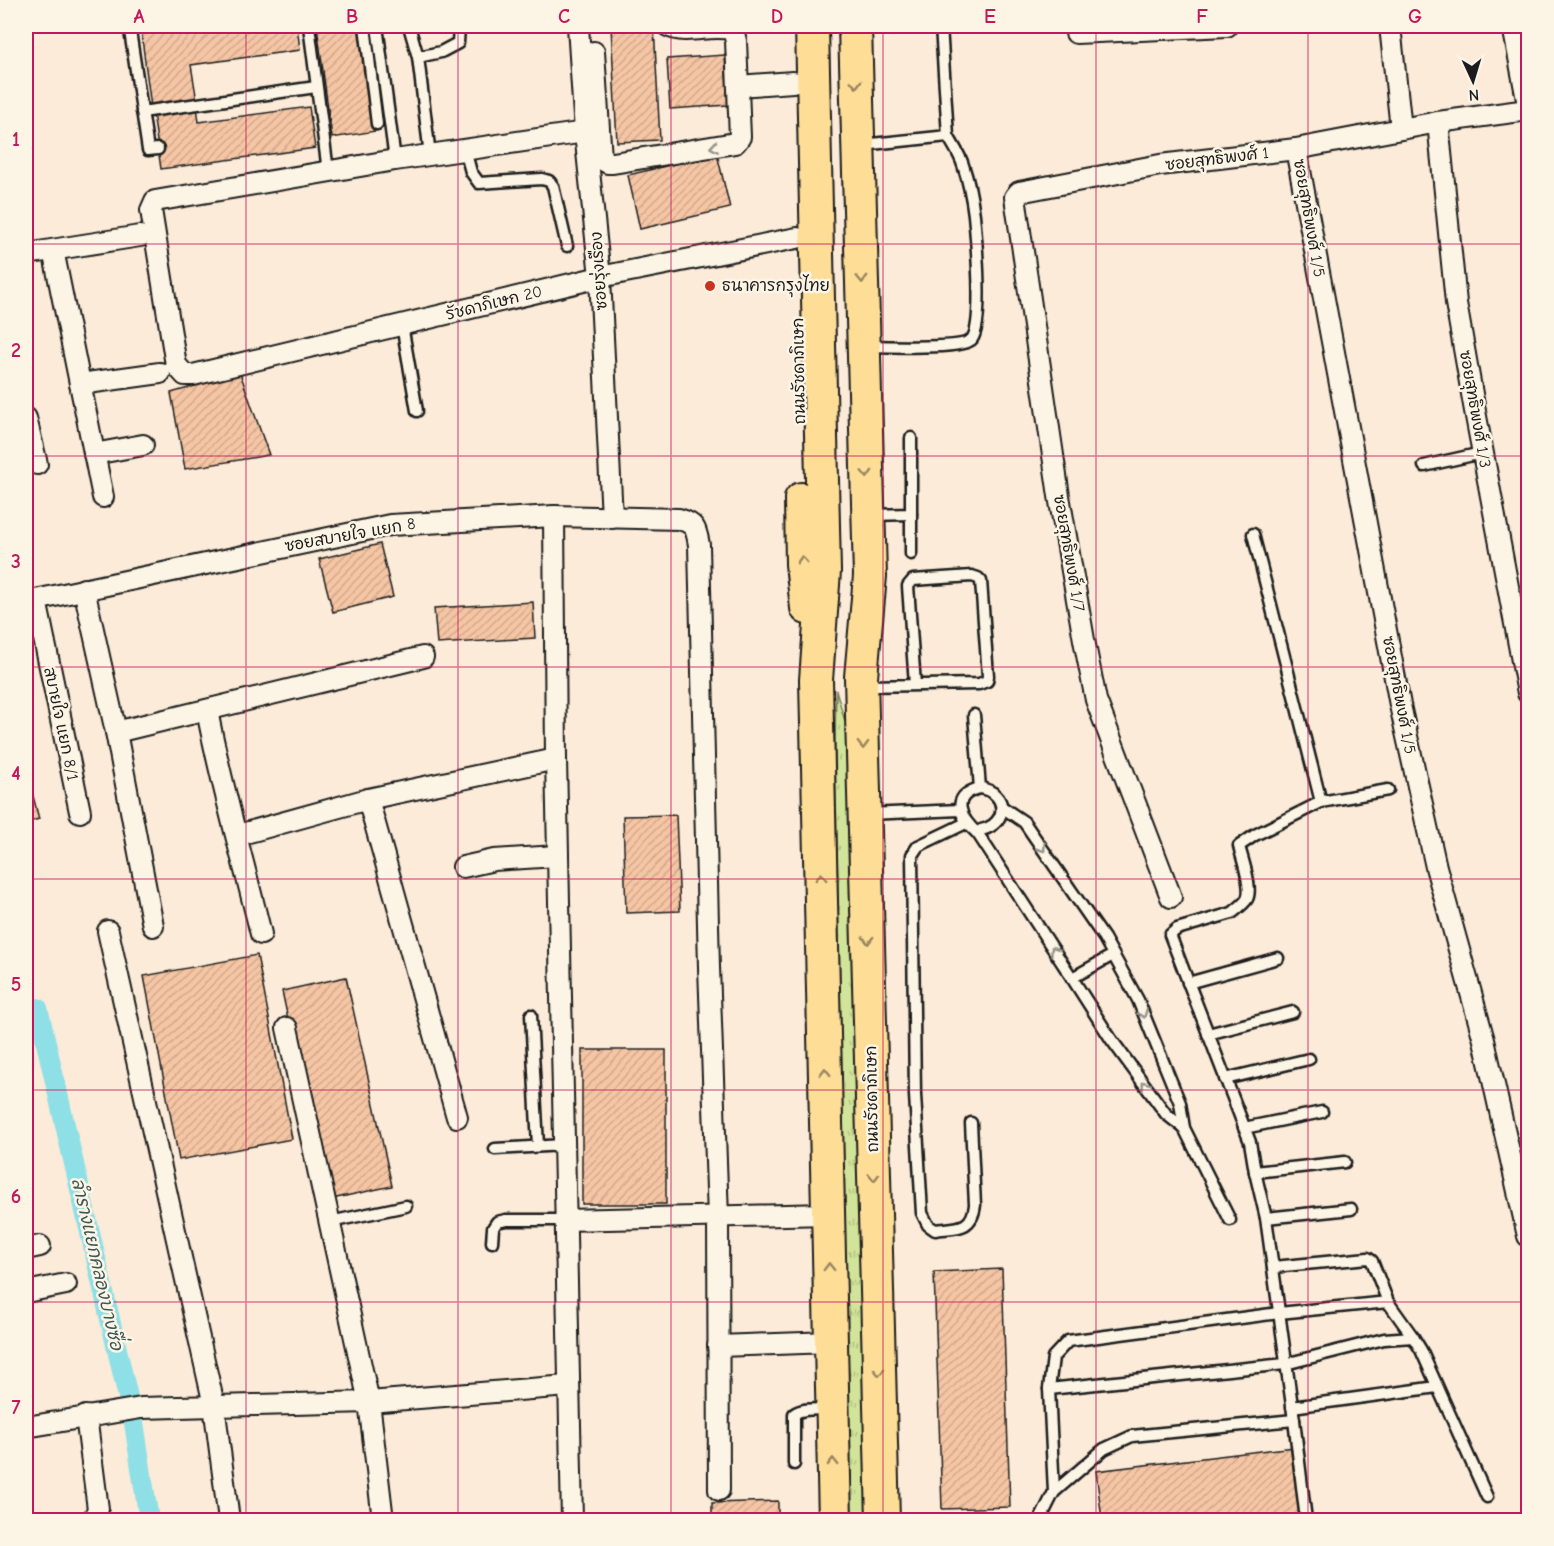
<svg xmlns="http://www.w3.org/2000/svg" width="1554" height="1546" font-family="'Comic Neue','Playpen Sans Thai',sans-serif">
	<style>
		.grass { fill: url(#grass-tufts); stroke: #77805a; stroke-width: 1.5 }
		.lines { fill: none; stroke-linecap: round; stroke-linejoin: round }
		.canal { stroke: #8ee0e6; stroke-width: 20 }
		.building { fill: url(#building-hatch); stroke: #1c1c1c; stroke-width: 1.5 }
		.lane-casing { stroke: #1c1c1c; stroke-width: 15 }
		.street-casing { stroke: #1c1c1c; stroke-width: 24 }
		.primary-casing { stroke: #1c1c1c; stroke-width: 36 }
		.lane { stroke: #fcf5e5; stroke-width: 10 }
		.street { stroke: #fcf5e5; stroke-width: 20 }
		.primary { stroke: #fedd96; stroke-width: 32 }
		.oneway { stroke: #98865f }
		.oneway2 { stroke: #97938b }
		.grid { fill: none; stroke: #c2185b; stroke-width: 1.5; stroke-opacity: 0.55 }
		.poi-dot { fill: #c8321e; stroke: #fcf5e5; stroke-width: 2 }
		.labels { text-anchor: middle; dominant-baseline: central; stroke-width: 5; stroke-linejoin: round; paint-order: stroke }
		.street-label { font-size: 16px; fill: #1c1c1c; stroke: #fcf5e5 }
		.poi-label { font-size: 16px; fill: #1c1c1c; stroke: #fcf5e5; text-anchor: start }
		.water-label { font-size: 18px; font-style: italic; fill: #3e5759; stroke: #fcf5e5 }
		.neatline { fill: none; stroke: #c2185b; stroke-width: 2 }
		.grid-label { font-size: 20px; text-anchor: middle; font-weight: bold; fill: #c2185b }
	</style>
	<defs>
		<pattern id="grass-tufts" width="24" height="20" patternUnits="userSpaceOnUse" patternTransform="scale(1.5)"><rect width="24" height="20" fill="#d2e499"/><path d="M3 7l-1-3M5 7V3M7 7l1-3M15 17l-1-3M17 17v-4M19 17l1-3" fill="none" stroke="#b4c383"/></pattern>
		<pattern id="building-hatch" width="6" height="6" patternUnits="userSpaceOnUse" patternTransform="scale(1.5)"><rect width="6" height="6" fill="#f5c5a4"/><path d="M-1 1l2-2M0 6l6-6M5 7l2-2" fill="none" stroke="#d1a98d"/></pattern>
	</defs>
	<rect width="100%" height="100%" fill="#fbebd8"/>
	<filter id="ink" filterUnits="userSpaceOnUse"><feTurbulence type="fractalNoise" baseFrequency=".0167" numOctaves="2"/><feDisplacementMap in="SourceGraphic" scale="12" xChannelSelector="R" yChannelSelector="G"/><feConvolveMatrix kernelMatrix="1 2 1 2 8 2 1 2 1" color-interpolation-filters="sRGB"/></filter>
	<g filter="url(#ink)">
		<path class="grass" d="M836,690L856,760L867,1520H851L835,746Z"/>
		<g class="lines">
			<path class="canal" d="M38,1008L134,1423L149,1520"/>
		</g>
		<g class="building">
			<path d="M178,26H297L300,50L191,65L197,101L151,107L141,31Z"/>
			<path d="M317,26H361L376,131L332,138Z"/>
			<path d="M611,26H654L660,140L617,142Z"/>
			<path d="M725,55L728,105L670,109L667,59Z"/>
			<path d="M197,107L199,122L309,107L315,148L161,169L153,113Z"/>
			<path d="M717,154L730,208L640,229L628,175Z"/>
			<path d="M240,373L269,455L185,469L171,393Z"/>
			<path d="M380,544L393,597L333,612L319,559Z"/>
			<path d="M533,602L535,638L437,644L434,608Z"/>
			<path d="M27,773L39,819L26,823V774Z"/>
			<path d="M676,815L680,911L626,913L623,816Z"/>
			<path d="M257,955L292,1139L179,1160L144,976Z"/>
			<path d="M346,977L392,1186L327,1200L282,991Z"/>
			<rect x="582" y="1050" width="84" height="154"/>
			<path d="M1002,1269L1010,1507L942,1509L934,1272Z"/>
			<path d="M1294,1447L1302,1520H1102L1096,1471Z"/>
			<path d="M778,1501V1520H712V1503Z"/>
		</g>
		<g class="lines">
			<defs>
				<g id="lane">
					<path d="M309,26L328,171"/>
					<path d="M365,26L377,124"/>
					<path d="M377,26L395,160"/>
					<path d="M409,26L418,57L430,155"/>
					<path d="M130,31L148,150L158,149"/>
					<path d="M418,57L441,52L458,43L459,26"/>
					<path d="M142,112L316,87"/>
					<path d="M862,145L948,136L941,26"/>
					<path d="M465,150L471,172L479,183L542,179L549,181L553,186L567,246"/>
					<path d="M402,325L417,411"/>
					<path d="M868,346C884,346 964,350 972,339C984,323 976,236 974,215C972,199 968,180 963,165C960,155 953,145 948,136"/>
					<path d="M1424,466L1482,453"/>
					<path d="M872,515L911,514V438"/>
					<path d="M1253,534L1321,802L1388,790"/>
					<path d="M911,554V514"/>
					<path d="M865,686L979,684L987,681L988,676L981,581L978,578L972,576L913,580L908,586L915,685"/>
					<path d="M974,715L980,788"/>
					<path d="M980,788C1008,792 1009,824 981,830L978,834C961,819 948,796 980,788Z"/>
					<path d="M1002,807L1024,822L1104,938L1138,1000L1180,1103L1184,1128L1230,1220"/>
					<path d="M868,814L960,810"/>
					<path d="M966,823L918,846L912,855L915,1095L922,1213L928,1225L935,1230C956,1227 972,1231 975,1205L971,1123"/>
					<path d="M978,834L1072,978L1113,955"/>
					<path d="M1072,978L1111,1039L1166,1114L1184,1128"/>
					<path d="M1188,983L1278,958"/>
					<path d="M531,1015L538,1146"/>
					<path d="M1208,1034L1293,1012"/>
					<path d="M1225,1079L1309,1059"/>
					<path d="M1244,1128L1322,1112"/>
					<path d="M495,1149L563,1145"/>
					<path d="M1255,1172L1345,1162"/>
					<path d="M1266,1218L1351,1209"/>
					<path d="M330,1222L406,1206"/>
					<path d="M492,1242L493,1228L497,1222L506,1220H564"/>
					<path d="M1273,1267L1368,1258L1372,1261L1388,1302"/>
					<path d="M1049,1389L1285,1364L1384,1339L1413,1337L1421,1350L1487,1497"/>
					<path d="M1292,1407L1437,1387"/>
					<path d="M1294,1420L1266,1218L1255,1172L1250,1142L1170,935L1177,929L1232,913C1237,909 1244,904 1247,899C1253,888 1242,859 1239,846L1255,835L1321,802"/>
					<path d="M794,1464V1414C804,1407 818,1410 830,1409"/>
					<path d="M1054,1492L1049,1389L1053,1357L1068,1341L1279,1313L1388,1302L1413,1337"/>
					<path d="M1040,1520L1054,1492L1104,1449L1132,1436L1294,1420L1306,1520"/>
				</g>
				<g id="street">
					<path d="M578,26L585,132L600,277L612,518"/>
					<path d="M1390,26L1401,129"/>
					<path d="M1513,26L1528,105"/>
					<path d="M1076,33L1227,26"/>
					<path d="M594,52L601,159L608,163H613L735,143L740,137L736,41L733,30C712,23 688,36 668,26"/>
					<path d="M738,86L793,82"/>
					<path d="M1438,122L1456,303L1475,411L1528,693"/>
					<path d="M585,132L395,160L155,201L151,210L176,365L185,375H193L600,277L797,238"/>
					<path d="M1296,149L1400,705L1436,867L1484,1040L1528,1236"/>
					<path d="M53,250L103,497"/>
					<path d="M26,254L140,236"/>
					<path d="M80,384L160,373"/>
					<path d="M26,418L37,464"/>
					<path d="M94,454L143,445"/>
					<path d="M554,516L556,759L572,1520"/>
					<path d="M84,589L116,732L153,926"/>
					<path d="M36,600L80,812"/>
					<path d="M26,602L390,525L554,516L679,519C696,524 696,529 699,545L709,967L718,1217L719,1490"/>
					<path d="M207,710C221,785 243,859 261,934"/>
					<path d="M116,732L423,657"/>
					<path d="M368,799L457,1117"/>
					<path d="M238,835L368,799L556,759"/>
					<path d="M463,867L494,860L557,856"/>
					<path d="M1171,897L1096,700L1084,640L1059,496L1015,197L1019,192L1160,165L1296,149L1438,122L1528,110"/>
					<path d="M108,931L214,1405L229,1520"/>
					<path d="M287,1028L369,1402L383,1520"/>
					<path d="M564,1220L828,1214"/>
					<path d="M26,1249L40,1246"/>
					<path d="M26,1292L66,1284"/>
					<path d="M718,1346L831,1342"/>
					<path d="M86,1416L98,1509L93,1520"/>
					<path d="M26,1427L141,1408L369,1402L568,1386"/>
				</g>
				<g id="primary">
					<path d="M812,26L824,571L816,680L835,1520"/>
					<path d="M855,26L870,576L861,677L883,1520"/>
					<path d="M801,499L802,564L807,608"/>
				</g>
			</defs>
			<use href="#lane" class="lane-casing"/>
			<use href="#street" class="street-casing"/>
			<use href="#primary" class="primary-casing"/>
			<use href="#lane" class="lane"/>
			<use href="#street" class="street"/>
			<use href="#primary" class="primary"/>
		</g>
		<defs><path id="oneway-chevron" d="M-2-3.5L2.5 0L-2 3.5" fill="none" stroke-width="1.6" stroke-linecap="round" stroke-linejoin="round" transform="scale(1.5)"/></defs>
		<g class="oneway">
			<use href="#oneway-chevron" transform="translate(856 84) rotate(88)"/>
			<use href="#oneway-chevron" transform="translate(862 279) rotate(88)"/>
			<use href="#oneway-chevron" transform="translate(867 474) rotate(88)"/>
			<use href="#oneway-chevron" transform="translate(802 560) rotate(-93)"/>
			<use href="#oneway-chevron" transform="translate(863 745) rotate(89)"/>
			<use href="#oneway-chevron" transform="translate(821 877) rotate(-91)"/>
			<use href="#oneway-chevron" transform="translate(868 940) rotate(89)"/>
			<use href="#oneway-chevron" transform="translate(825 1072) rotate(-91)"/>
			<use href="#oneway-chevron" transform="translate(874 1177) rotate(89)"/>
			<use href="#oneway-chevron" transform="translate(829 1267) rotate(-91)"/>
			<use href="#oneway-chevron" transform="translate(879 1372) rotate(89)"/>
			<use href="#oneway-chevron" transform="translate(833 1462) rotate(-91)"/>
		</g>
		<g class="oneway2">
			<use href="#oneway-chevron" transform="translate(714 147) rotate(171)"/>
			<use href="#oneway-chevron" transform="translate(1042 848) rotate(55)"/>
			<use href="#oneway-chevron" transform="translate(1054 950) rotate(-123)"/>
			<use href="#oneway-chevron" transform="translate(1143 1014) rotate(68)"/>
			<use href="#oneway-chevron" transform="translate(1145 1085) rotate(-126)"/>
		</g>
	</g>
	<path class="grid" d="M246,26V1520M458,26V1520M671,26V1520M883,26V1520M1096,26V1520M1308,26V1520M26,244H1528M26,456H1528M26,667H1528M26,879H1528M26,1090H1528M26,1302H1528"/>
	<circle class="poi-dot" cx="710" cy="286" r="6"/>
	<g class="labels">
		<g class="street-label">
			<text transform="translate(1217 159) rotate(-7)">ซอยสุทธิพงศ์ 1</text>
			<text transform="translate(1309 218) rotate(80)">ซอยสุทธิพงศ์ 1/5</text>
			<text transform="translate(599 271) rotate(-94)">ซอยรุ่งเรือง</text>
			<text transform="translate(494 303) rotate(-14)">รัชดาภิเษก 20</text>
			<text transform="translate(799 371) rotate(-91)">ถนนรัชดาภิเษก</text>
			<text transform="translate(1475 409) rotate(80)">ซอยสุทธิพงศ์ 1/3</text>
			<text transform="translate(350 535) rotate(-10)">ซอยสบายใจ แยก 8</text>
			<text transform="translate(1069 553) rotate(80)">ซอยสุทธิพงศ์ 1/7</text>
			<text transform="translate(1399 695) rotate(79)">ซอยสุทธิพงศ์ 1/5</text>
			<text transform="translate(61 724) rotate(78)">สบายใจ แยก 8/1</text>
			<text transform="translate(872 1099) rotate(-91)">ถนนรัชดาภิเษก</text>
		</g>
		<g class="poi-label">
			<text x="722" y="286">ธนาคารกรุงไทย</text>
		</g>
		<g class="water-label">
			<text transform="translate(97 1264) rotate(77)">ลำรางแยกคลองบางซื่อ</text>
		</g>
	</g>
	<rect width="1554" height="1546" fill="none" stroke="#fcf5e5" stroke-width="66"/>
	<g transform="translate(1473 81) rotate(176)" stroke="#fcf5e5" stroke-width="4.5" paint-order="stroke">
	<path d="M0-4.5L10 22L0 15L-10 22Z" fill="#1c1c1c"/>
	<text y="-9" font-size="16" font-weight="bold" text-anchor="middle" fill="#1c1c1c">N</text>
	</g>
	<rect x="33" y="33" width="1488" height="1480" class="neatline"/>
	<g class="grid-label">
		<text x="139" y="23">A</text>
		<text x="352" y="23">B</text>
		<text x="564" y="23">C</text>
		<text x="777" y="23">D</text>
		<text x="990" y="23">E</text>
		<text x="1202" y="23">F</text>
		<text x="1415" y="23">G</text>
		<text x="16" y="146">1</text>
		<text x="16" y="357">2</text>
		<text x="16" y="568">3</text>
		<text x="16" y="780">4</text>
		<text x="16" y="991">5</text>
		<text x="16" y="1203">6</text>
		<text x="16" y="1414">7</text>
	</g>
</svg>
